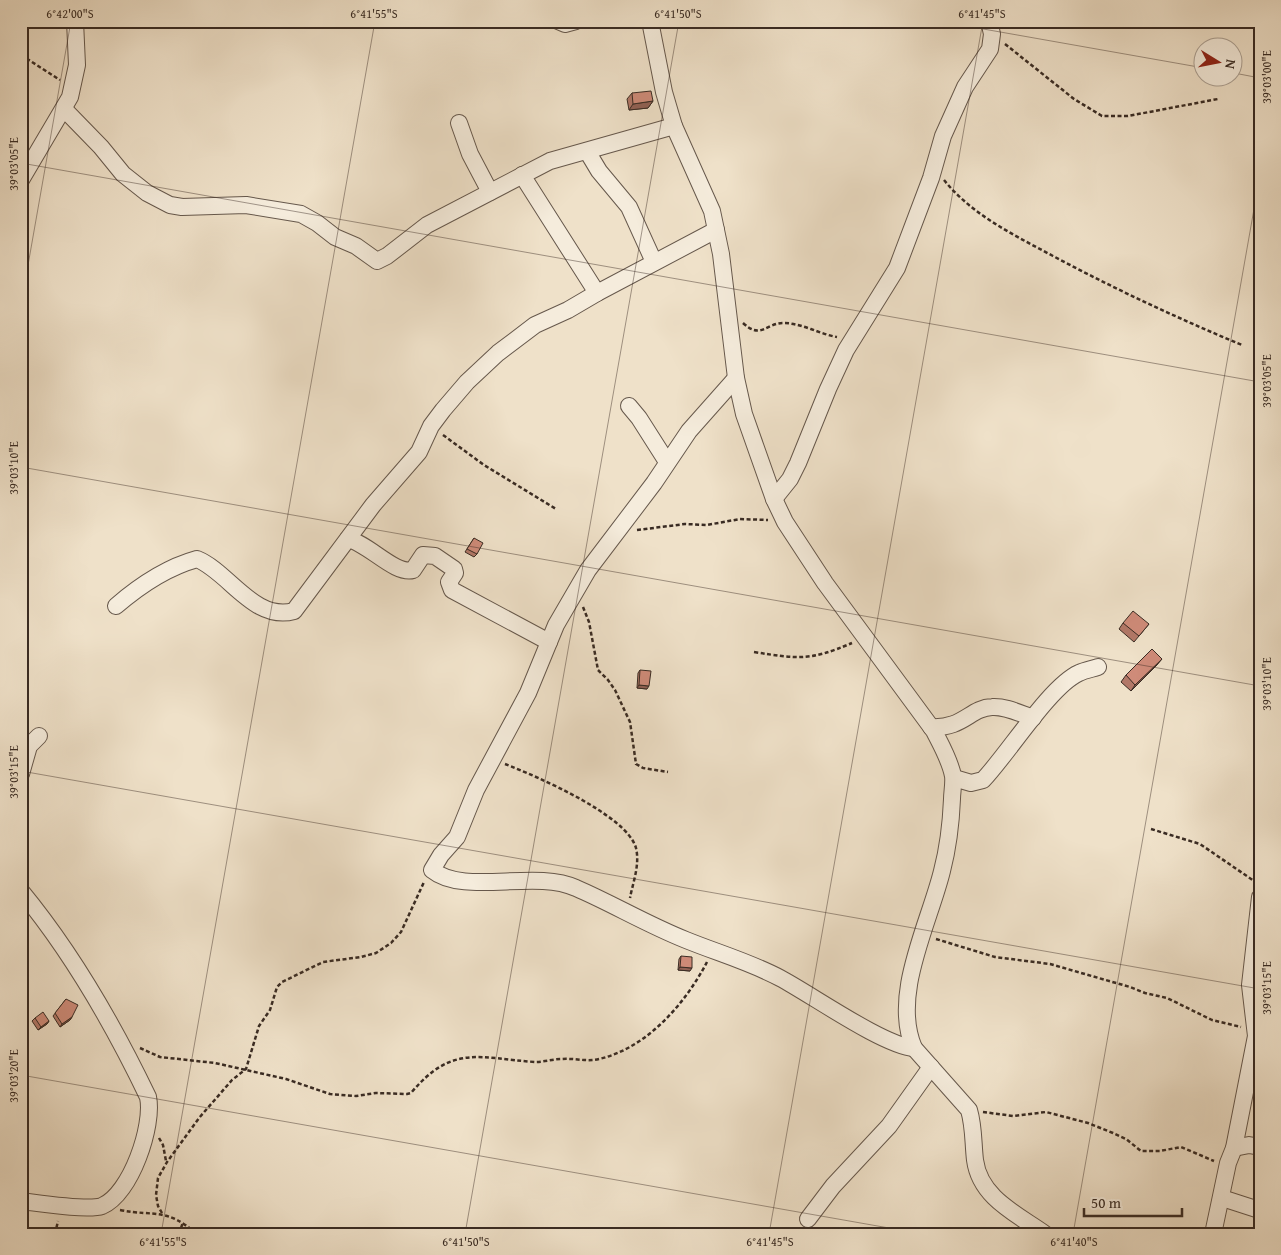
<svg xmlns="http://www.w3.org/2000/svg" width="1281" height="1255" font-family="'Gentium Book Plus',serif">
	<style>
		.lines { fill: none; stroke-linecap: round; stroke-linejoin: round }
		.minor-casing { stroke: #66584c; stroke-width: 18 }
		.path { stroke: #392b23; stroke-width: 2.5; stroke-dasharray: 4 2.5; stroke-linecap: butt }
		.minor { stroke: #f5ecdc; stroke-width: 16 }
		.wall { fill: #b27868; stroke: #392b23 }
		.shaded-wall { fill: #916155; stroke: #392b23 }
		.building { fill: #cf8b79; stroke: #392b23 }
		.ticks { fill: none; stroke: #392b23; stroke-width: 1; stroke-opacity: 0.45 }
		.neatline { fill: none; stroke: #392b23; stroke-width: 2 }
		.ticks-label { font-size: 12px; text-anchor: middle; fill: #392b23 }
	</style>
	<rect width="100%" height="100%" fill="#efe1c9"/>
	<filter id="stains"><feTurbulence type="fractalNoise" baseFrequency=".004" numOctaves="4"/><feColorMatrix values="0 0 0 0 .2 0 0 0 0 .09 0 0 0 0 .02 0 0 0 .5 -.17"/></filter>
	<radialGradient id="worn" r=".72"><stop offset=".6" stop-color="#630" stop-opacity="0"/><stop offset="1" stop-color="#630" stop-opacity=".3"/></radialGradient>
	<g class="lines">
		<defs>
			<g id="minor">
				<path d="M558,21L565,24L576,21"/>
				<path d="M650,21L664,92L674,126L712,211L721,254L736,378L744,414L774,499L785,522L825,583L934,731C941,745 950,760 953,776C954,783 952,792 952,799C951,823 948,848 942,871C929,924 891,995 914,1048L969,1110C974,1127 973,1143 975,1160C980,1198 1017,1214 1045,1234"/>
				<path d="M64,109L101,147L123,174L147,193L170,205L182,207L246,205L301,214L317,223L335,237L356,246L377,261L387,256L427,225L550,161L674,126"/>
				<path d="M459,123L470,154L490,192"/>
				<path d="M587,151L599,171L629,207L654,262"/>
				<path d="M522,175L597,293"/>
				<path d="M21,180L70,97L77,65L75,21"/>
				<path d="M736,378L689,431L654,483L588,570L556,625L528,693L476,790L457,837L441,855L432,870C464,896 535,869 576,888C613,904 648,925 686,940C718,953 750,962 780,978C812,995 884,1046 914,1048"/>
				<path d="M629,406L639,418L667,462"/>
				<path d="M774,499L790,479L798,463L828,389L846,350L897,268L931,178L943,136L965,87L990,49L992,34L989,21"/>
				<path d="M348,539C369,544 395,575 413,570L423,555L435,556L454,569L455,573L449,582L452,590L549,642"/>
				<path d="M116,606C138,587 168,567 197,559C229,572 254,622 294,611L373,505L419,452L431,426L443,410L467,382L498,353L535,325L568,310L597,293L716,230"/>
				<path d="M931,727C963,729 970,708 992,707C1006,706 1021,714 1033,718"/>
				<path d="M21,774L29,746L39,736"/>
				<path d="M954,778L971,783L983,780C1008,754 1050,686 1079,673C1085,670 1092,669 1098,667"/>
				<path d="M21,891C73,954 113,1024 148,1097C154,1125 131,1194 102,1206C88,1211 38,1203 21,1201"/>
				<path d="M1234,1148L1249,1145L1260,1147"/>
				<path d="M1222,1198L1256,1209"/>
				<path d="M808,1219L833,1186L889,1126L931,1067"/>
				<path d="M1213,1234L1228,1163L1234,1148L1256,1036L1250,985L1260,897"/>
			</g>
		</defs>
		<use href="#minor" class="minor-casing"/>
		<g class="path">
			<path d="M1005,44L1074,99L1102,116H1128L1218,99"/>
			<path d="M21,55L60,80"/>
			<path d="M944,180C972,215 1014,235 1053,256C1115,289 1177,318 1242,345"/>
			<path d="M743,323C761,340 766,323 783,323C802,323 819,334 837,337"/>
			<path d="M443,435L484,465L556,509"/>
			<path d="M637,530L685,524L707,525L740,519L768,520"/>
			<path d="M583,607L589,622L598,670L608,680L615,690L630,722L636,764L643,768L668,772"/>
			<path d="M754,652C798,659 810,661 852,643"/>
			<path d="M505,764C536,776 627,815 636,848C640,865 633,882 630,898"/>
			<path d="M1151,829L1200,844L1257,883"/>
			<path d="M936,939L995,957L1050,964L1130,987L1145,993L1167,998L1212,1020L1241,1027"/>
			<path d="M140,1048L160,1057L215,1063L286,1079L330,1094L356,1096L376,1093L407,1094L411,1093C452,1044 479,1058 535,1062C544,1062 553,1059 562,1059C575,1058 586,1062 599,1059C647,1048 685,1004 707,962"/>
			<path d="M983,1112L1013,1116L1046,1112L1088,1123L1113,1133L1126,1139L1141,1151H1160L1181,1147L1214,1161"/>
			<path d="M159,1138L163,1145L166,1161"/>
			<path d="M120,1210C157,1217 165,1207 197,1234"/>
			<path d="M162,1213L158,1206L156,1195L158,1178L167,1162L199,1118L232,1080L246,1069L259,1026L270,1010L277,987L282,982L323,962L361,957L376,953L391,943L401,932L424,882"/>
			<path d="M55,1234L58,1221"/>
			<path d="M179,1234L183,1222"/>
			<path d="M1170,1234H1195"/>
		</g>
		<use href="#minor" class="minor"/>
	</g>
	<g class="wall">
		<path d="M632,93L653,101L648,108L629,110L627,99Z"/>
		<path d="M474,538L477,554L474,557L465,552Z"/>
		<path d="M1123,623L1149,624L1134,642L1119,629Z"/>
		<path d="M1157,665L1131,691L1121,682L1126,675Z"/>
		<path d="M640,670L647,689L637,688L638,673Z"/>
		<path d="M681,956L690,971L678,970L679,959Z"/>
		<path d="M66,999L72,1017L70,1020L60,1027L53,1016Z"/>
		<path d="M35,1018L49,1021L47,1024L38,1030L32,1021Z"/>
	</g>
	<g class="shaded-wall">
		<path d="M653,101L648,108L629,110L633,104Z"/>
		<path d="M1162,659L1157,665L1131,691L1135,685Z"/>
		<path d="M639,685L649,686L647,689L637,688Z"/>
		<path d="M680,967L692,968L690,971L678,970Z"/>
		<path d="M72,1017L70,1020L60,1027L62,1024Z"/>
		<path d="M49,1021L47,1024L38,1030L41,1027Z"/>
	</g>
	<g class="building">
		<path d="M651,91L653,101L633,104L632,93Z"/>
		<path d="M474,538L483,543L477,554L467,549Z"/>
		<path d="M1133,611L1149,624L1139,636L1123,623Z"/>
		<path d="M1152,649L1162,659L1135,685L1126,675Z"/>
		<path d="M640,670L651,671L649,686L639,685Z"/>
		<path d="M681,956L692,957V968L680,967Z"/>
		<path d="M66,999L78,1005L72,1017L62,1024L55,1013Z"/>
		<path d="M43,1012L49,1021L41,1027L35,1018Z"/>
	</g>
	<path class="ticks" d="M938,21L1204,68M1234,73L1260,78M21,163L1260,382M21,305L71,21M21,467L1260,686M21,771L1260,989M21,1075L923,1234M161,1234L375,21M465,1234L679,21M769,1234L983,21M1073,1234L1260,175"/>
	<rect width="1281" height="1255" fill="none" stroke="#efe1c9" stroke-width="55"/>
	<g transform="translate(1218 62) rotate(100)"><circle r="24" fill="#f5ecdc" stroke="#aa9f92"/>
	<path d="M0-4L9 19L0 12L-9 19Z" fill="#8f2418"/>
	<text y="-8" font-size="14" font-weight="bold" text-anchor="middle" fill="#392b23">N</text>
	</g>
	<path d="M1084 1208v8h98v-8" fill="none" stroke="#392b23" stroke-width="2.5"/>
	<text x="1091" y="1208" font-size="15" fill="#392b23" stroke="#f5ecdc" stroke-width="4" paint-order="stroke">50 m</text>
	<rect x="28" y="28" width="1226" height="1200" class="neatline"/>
	<g class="ticks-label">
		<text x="70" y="18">6°42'00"S</text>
		<text x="374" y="18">6°41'55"S</text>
		<text x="678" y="18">6°41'50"S</text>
		<text x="982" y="18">6°41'45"S</text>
		<text transform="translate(1267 77) rotate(-90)" y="4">39°03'00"E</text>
		<text transform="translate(14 164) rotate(-90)" y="4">39°03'05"E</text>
		<text transform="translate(1267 381) rotate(-90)" y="4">39°03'05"E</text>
		<text transform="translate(14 468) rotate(-90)" y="4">39°03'10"E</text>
		<text transform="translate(1267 684) rotate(-90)" y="4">39°03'10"E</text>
		<text transform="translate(14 772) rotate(-90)" y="4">39°03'15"E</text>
		<text transform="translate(1267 988) rotate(-90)" y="4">39°03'15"E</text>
		<text transform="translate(14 1076) rotate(-90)" y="4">39°03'20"E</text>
		<text x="163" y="1246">6°41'55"S</text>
		<text x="466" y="1246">6°41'50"S</text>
		<text x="770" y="1246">6°41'45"S</text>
		<text x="1074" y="1246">6°41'40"S</text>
	</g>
	<rect width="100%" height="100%" filter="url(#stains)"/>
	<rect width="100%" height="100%" fill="url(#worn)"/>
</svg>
